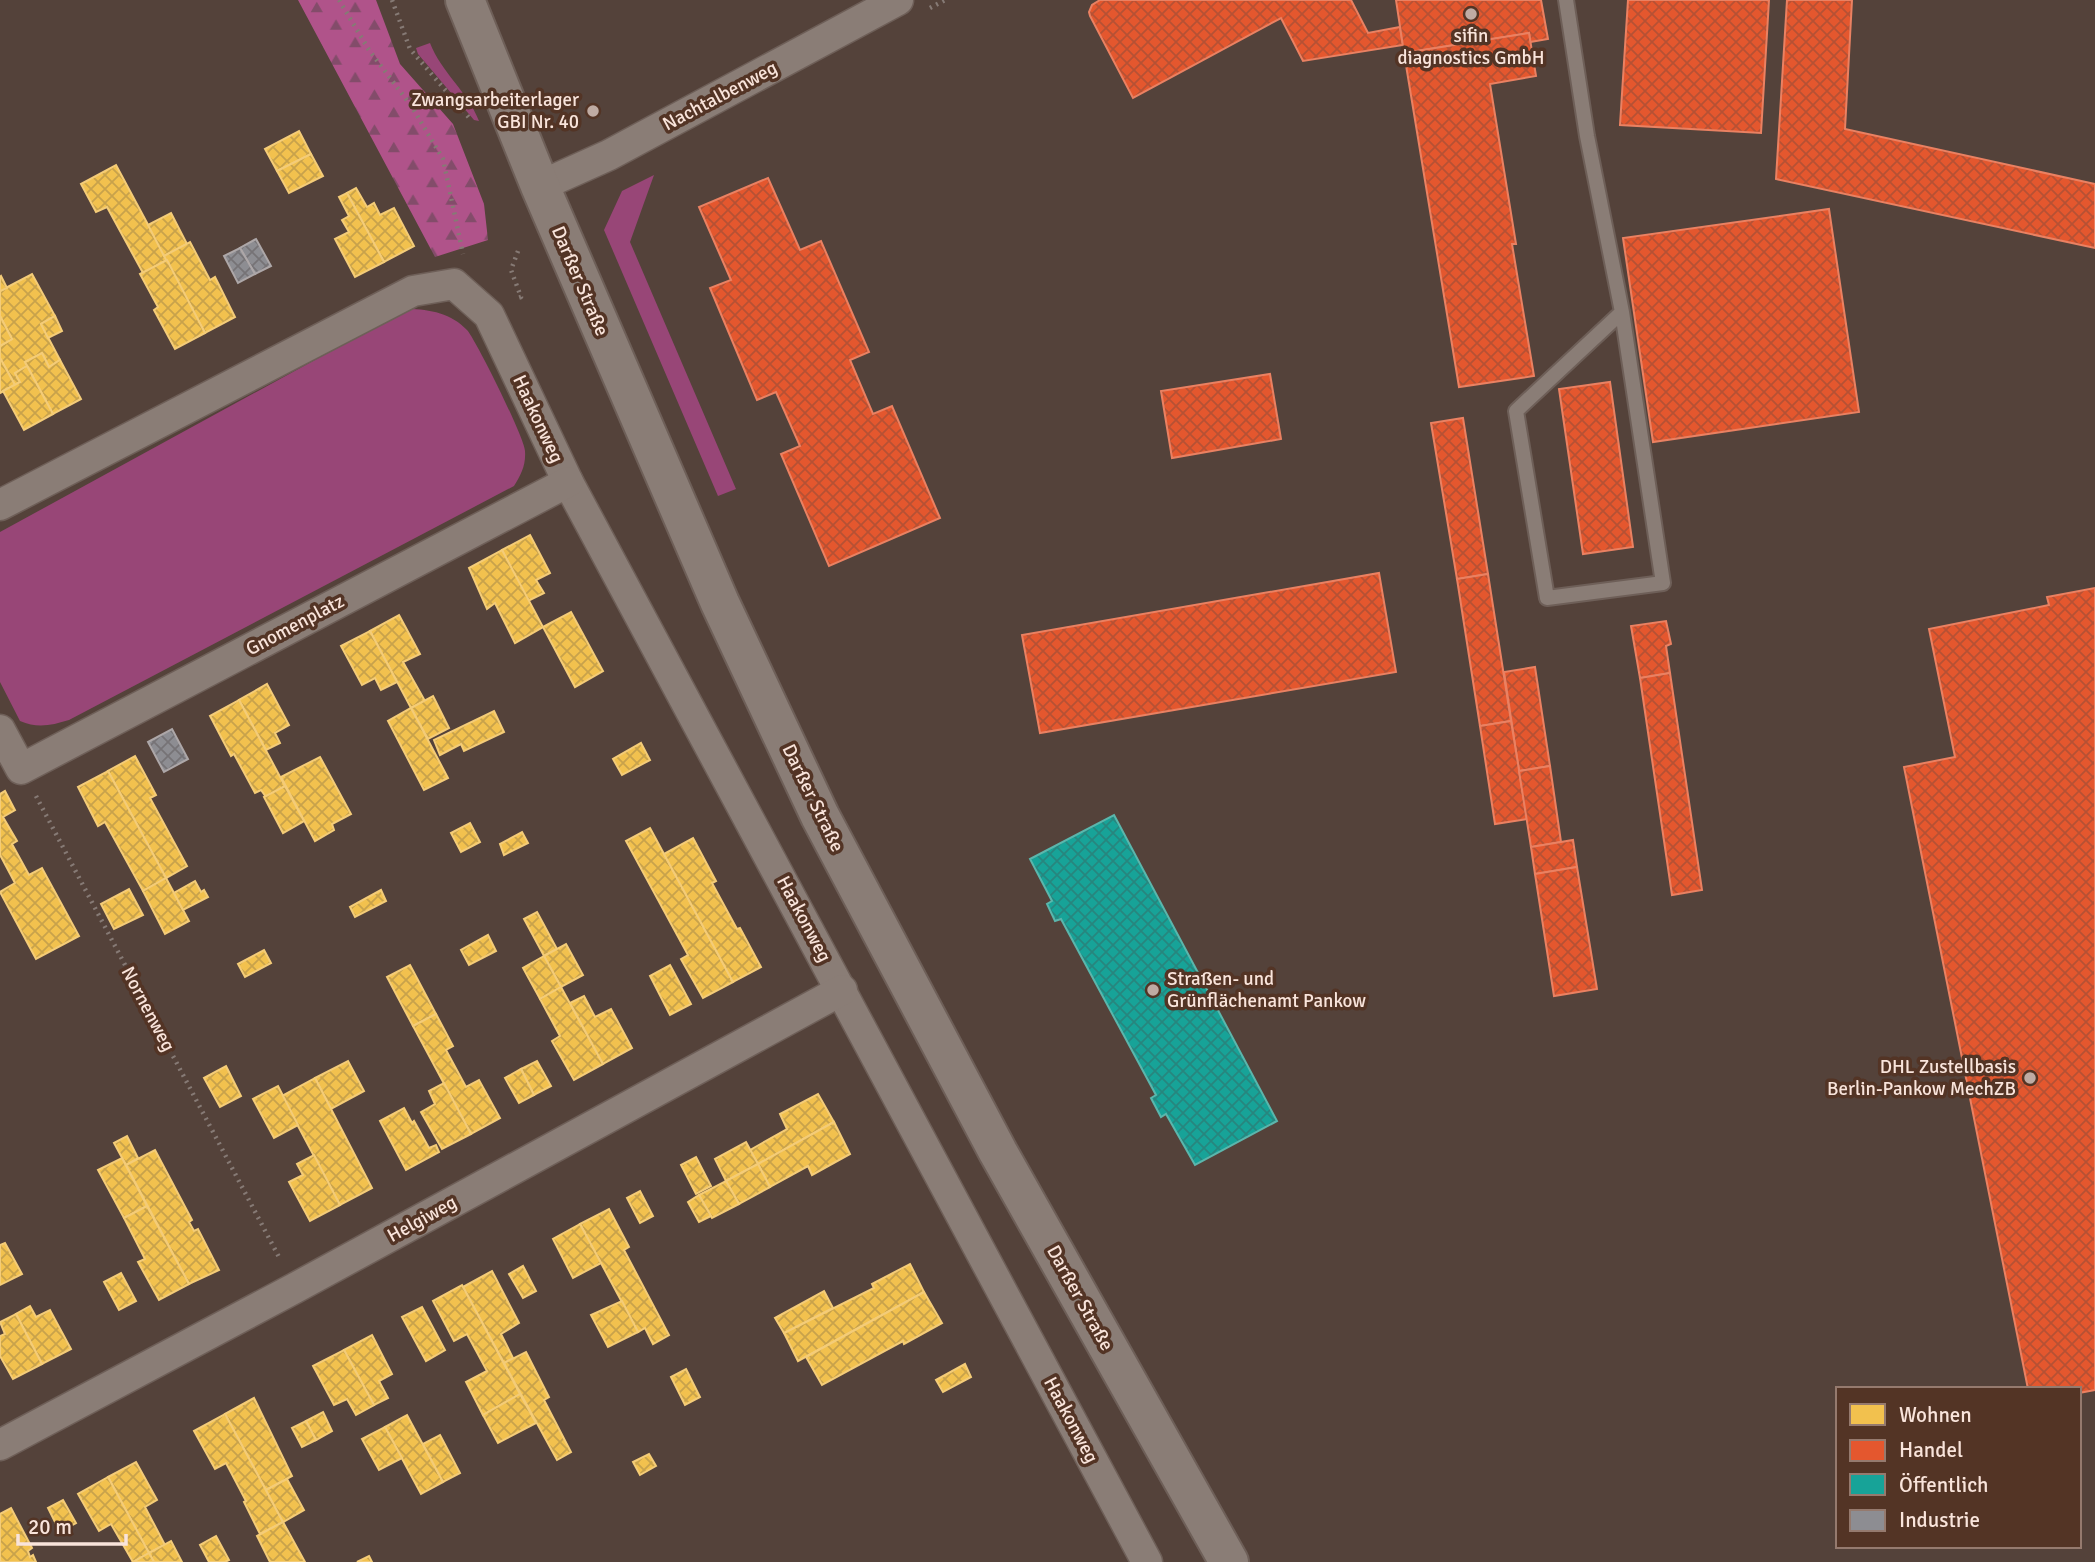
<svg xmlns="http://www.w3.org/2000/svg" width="2095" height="1562" font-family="Signika,sans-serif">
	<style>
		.green { fill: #984677 }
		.forest { fill: url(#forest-firs) }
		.homes { fill: url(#homes-cross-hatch); stroke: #f4cc78; stroke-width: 2 }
		.shops { fill: url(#shops-cross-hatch); stroke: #ea8162; stroke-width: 2 }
		.public { fill: url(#public-cross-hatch); stroke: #5bb6ac; stroke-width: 2 }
		.industry { fill: url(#industry-cross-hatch); stroke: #ada7a8; stroke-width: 2 }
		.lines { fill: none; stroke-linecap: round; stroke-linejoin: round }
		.lane-casing { stroke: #6e5f58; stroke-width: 18 }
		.street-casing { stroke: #6e5f58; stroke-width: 33 }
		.secondary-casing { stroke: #6e5f58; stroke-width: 42 }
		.path { stroke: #867a75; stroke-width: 4.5; stroke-dasharray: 2 5; stroke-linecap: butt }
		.lane { stroke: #8a7d76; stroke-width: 14 }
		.street { stroke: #8a7d76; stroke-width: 30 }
		.secondary { stroke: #8a7d76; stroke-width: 38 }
		.poi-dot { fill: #bfaba3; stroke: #533425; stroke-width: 2.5 }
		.labels { text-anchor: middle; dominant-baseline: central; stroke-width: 7; stroke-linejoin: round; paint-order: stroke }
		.poi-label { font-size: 19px; fill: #f9e4db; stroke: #533425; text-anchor: end }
		.street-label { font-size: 19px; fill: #f9e4db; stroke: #533425 }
	</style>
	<defs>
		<pattern id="forest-firs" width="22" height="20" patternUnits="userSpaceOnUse" patternTransform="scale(1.75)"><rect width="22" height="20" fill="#b0538a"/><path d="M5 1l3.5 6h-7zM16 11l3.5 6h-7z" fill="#834c6a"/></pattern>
		<pattern id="homes-cross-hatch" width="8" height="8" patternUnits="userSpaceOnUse" patternTransform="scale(1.75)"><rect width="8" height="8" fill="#f2c14e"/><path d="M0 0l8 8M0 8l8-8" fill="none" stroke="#c8a24b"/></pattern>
		<pattern id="shops-cross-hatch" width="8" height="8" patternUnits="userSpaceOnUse" patternTransform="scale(1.75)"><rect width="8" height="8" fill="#e4572e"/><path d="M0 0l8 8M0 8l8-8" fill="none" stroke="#b65134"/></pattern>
		<pattern id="public-cross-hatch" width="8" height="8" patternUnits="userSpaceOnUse" patternTransform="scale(1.75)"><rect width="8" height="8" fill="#17a398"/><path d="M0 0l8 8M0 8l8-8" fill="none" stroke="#27867e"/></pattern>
		<pattern id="industry-cross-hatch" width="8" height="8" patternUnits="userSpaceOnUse" patternTransform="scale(1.75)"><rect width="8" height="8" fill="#8d8d92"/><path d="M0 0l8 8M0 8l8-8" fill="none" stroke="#767376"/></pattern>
	</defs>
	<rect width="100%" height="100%" fill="#54423a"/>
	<g class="green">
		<path d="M430,43C441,72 468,92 479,121L474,120L418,54L416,48Z"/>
		<path d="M654,175L630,242L736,489L718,496L604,230L622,191Z"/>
		<path d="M408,309C430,309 452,314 467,330C476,340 525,439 525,451C526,465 521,475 514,486L69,720C52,725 38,729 20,721L0,682V532Z"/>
	</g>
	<path class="forest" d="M298,0H376L400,64L453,124L484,204L488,240L435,257Z"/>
	<g class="homes">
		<path d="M299,131L311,154L277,171L265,149Z"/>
		<path d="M311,154L323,176L289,193L277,171Z"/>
		<path d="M116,165L167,260L143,273L107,207L96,212L81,184Z"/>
		<path d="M356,188L367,207L374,203L380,215L394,208L414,246L384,262L347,193Z"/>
		<path d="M347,193L384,262L355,277L335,239L349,232L342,220L349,216L339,197Z"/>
		<path d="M171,213L187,244L164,256L148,225Z"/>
		<path d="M190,242L210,280L215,277L235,317L205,333L164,256Z"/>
		<path d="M167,260L205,333L175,349L154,310L158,307L140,274Z"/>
		<path d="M32,274L55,316L41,324L60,360L49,367L42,353L25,362L27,366L15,373L20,382L15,385L0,358V346L12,339L0,316V291Z"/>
		<path d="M1,276L7,288L0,291V277Z"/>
		<path d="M0,316L12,339L0,346Z"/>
		<path d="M55,316L62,331L48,338L41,324Z"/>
		<path d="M42,353L49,367L60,360L81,399L53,414L25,362Z"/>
		<path d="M0,358L15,385L0,393Z"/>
		<path d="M27,366L53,414L24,430L3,391L20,382L15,373Z"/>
		<path d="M530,535L550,573L536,580L544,593L528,601L502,550Z"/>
		<path d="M502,550L543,627L515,643L495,603L487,609L469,568Z"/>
		<path d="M571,612L603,671L575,687L543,627Z"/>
		<path d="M399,615L420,654L403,662L425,701L411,708L370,631Z"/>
		<path d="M370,631L397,682L381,690L375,678L362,685L341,646Z"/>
		<path d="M267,684L289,725L275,733L280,743L266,750L239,700Z"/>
		<path d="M433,696L449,728L428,739L411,708Z"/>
		<path d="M239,700L285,786L266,797L261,790L255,793L234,754L231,756L210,716Z"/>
		<path d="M411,708L448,778L424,790L388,721Z"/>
		<path d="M494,711L504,732L464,751L461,744L440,755L434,740Z"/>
		<path d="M641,743L650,760L622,775L613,759Z"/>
		<path d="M135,756L156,795L150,798L187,866L166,878L108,771Z"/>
		<path d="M320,757L351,814L332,824L334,830L315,841L281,777Z"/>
		<path d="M108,771L166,878L143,891L105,822L98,826L78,787Z"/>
		<path d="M285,786L304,821L283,833L264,797Z"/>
		<path d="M5,791L15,810L3,817L17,841L12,844L29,875L42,868L79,936L36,959L0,892L15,883L0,855V794Z"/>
		<path d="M470,823L480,842L461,852L451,833Z"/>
		<path d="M650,828L733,982L703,998L681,959L688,955L626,841Z"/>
		<path d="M522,832L528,843L504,855L500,844Z"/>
		<path d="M693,838L716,881L712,883L737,929L740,928L761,967L733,982L664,854Z"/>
		<path d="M166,878L189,921L165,934L143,891Z"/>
		<path d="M195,881L201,892L204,890L208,897L183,910L174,893Z"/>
		<path d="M129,889L143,915L114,929L101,904Z"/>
		<path d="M381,890L386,901L355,917L350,907Z"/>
		<path d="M537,912L557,949L544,956L524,919Z"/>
		<path d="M488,935L496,951L469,965L461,950Z"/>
		<path d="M566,944L583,975L561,987L544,956Z"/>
		<path d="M264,950L271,963L245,977L238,964Z"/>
		<path d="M544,956L561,987L540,999L523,968Z"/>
		<path d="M410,965L436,1014L413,1026L387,977Z"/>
		<path d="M670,965L691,1004L670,1015L650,976Z"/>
		<path d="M561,987L603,1064L574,1080L552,1041L560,1036L540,999Z"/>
		<path d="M584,996L595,1017L611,1009L632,1048L603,1064L570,1003Z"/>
		<path d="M436,1014L453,1046L446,1050L466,1087L479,1080L500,1118L471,1134L413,1026Z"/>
		<path d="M348,1061L364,1091L331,1109L315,1078Z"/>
		<path d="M537,1061L551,1086L534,1095L521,1069Z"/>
		<path d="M226,1066L241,1096L220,1107L204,1078Z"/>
		<path d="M521,1069L534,1095L519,1103L505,1078Z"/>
		<path d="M315,1078L372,1188L340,1205L282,1096Z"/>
		<path d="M444,1083L471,1134L442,1149L421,1112L435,1104L429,1091Z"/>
		<path d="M278,1086L298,1125L274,1138L253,1099Z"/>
		<path d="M818,1094L834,1122L758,1164L750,1150L787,1129L780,1114Z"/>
		<path d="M404,1108L412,1123L414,1121L429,1148L436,1145L439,1152L406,1170L380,1121Z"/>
		<path d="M834,1122L850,1154L812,1175L808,1166L770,1187L758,1164Z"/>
		<path d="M127,1136L138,1158L126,1165L114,1143Z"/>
		<path d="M746,1142L758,1164L726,1181L715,1159Z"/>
		<path d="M155,1150L192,1220L189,1222L194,1231L198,1229L219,1270L189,1284L126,1165Z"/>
		<path d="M314,1155L340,1205L310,1221L289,1182L303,1175L297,1164Z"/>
		<path d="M696,1157L711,1186L696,1194L681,1165Z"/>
		<path d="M122,1158L147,1206L124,1218L98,1170Z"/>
		<path d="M758,1164L770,1187L739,1204L726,1181Z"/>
		<path d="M726,1181L739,1204L712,1218L699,1195Z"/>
		<path d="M640,1191L653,1216L640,1223L627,1198Z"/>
		<path d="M699,1195L711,1216L699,1222L688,1202Z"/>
		<path d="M147,1206L189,1284L159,1300L138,1262L145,1259L124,1218Z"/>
		<path d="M609,1209L629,1247L624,1250L669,1335L653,1344L645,1328L638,1332L580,1224Z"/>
		<path d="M580,1224L601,1263L573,1278L553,1239Z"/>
		<path d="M5,1243L22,1274L0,1285V1245Z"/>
		<path d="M910,1264L924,1292L798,1361L784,1333L874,1288L872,1284Z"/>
		<path d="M523,1266L536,1291L523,1298L509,1274Z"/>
		<path d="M492,1271L519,1323L501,1334L513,1358L504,1363L463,1287Z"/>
		<path d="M121,1273L136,1301L119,1310L104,1282Z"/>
		<path d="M462,1285L520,1394L483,1415L466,1382L487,1371L467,1334L454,1341L433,1301Z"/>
		<path d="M824,1291L833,1308L784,1333L775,1318Z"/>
		<path d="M924,1292L942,1323L904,1344L903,1341L822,1385L806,1357Z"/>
		<path d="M622,1301L638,1332L608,1347L591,1315Z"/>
		<path d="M30,1306L36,1317L50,1310L71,1349L42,1364L16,1314Z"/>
		<path d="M422,1307L445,1350L426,1361L402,1317Z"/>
		<path d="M16,1314L42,1364L13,1379L0,1356V1336L5,1334L0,1322Z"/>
		<path d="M372,1335L392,1374L379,1381L388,1398L374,1405L344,1350Z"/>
		<path d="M344,1350L374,1405L356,1415L347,1399L334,1405L313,1366Z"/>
		<path d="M526,1352L549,1397L544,1400L571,1452L557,1460L504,1363Z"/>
		<path d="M965,1364L971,1377L943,1392L936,1380Z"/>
		<path d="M686,1369L700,1397L685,1405L671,1377Z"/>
		<path d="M520,1394L536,1423L498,1443L483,1415Z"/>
		<path d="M254,1398L292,1476L266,1490L225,1414Z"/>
		<path d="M323,1412L332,1431L316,1440L306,1421Z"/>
		<path d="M225,1414L283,1522L260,1534L244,1502L246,1501L226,1463L215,1469L194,1431Z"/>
		<path d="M407,1415L443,1482L421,1494L385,1427Z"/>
		<path d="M306,1421L316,1440L302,1447L292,1428Z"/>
		<path d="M385,1427L402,1458L379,1470L362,1439Z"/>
		<path d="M440,1435L460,1473L443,1482L423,1444Z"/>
		<path d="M649,1454L656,1466L640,1475L633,1462Z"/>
		<path d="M136,1462L157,1500L145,1507L165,1545L149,1553L108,1477Z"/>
		<path d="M108,1477L149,1553L133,1562L111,1524L99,1531L78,1494Z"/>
		<path d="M287,1479L304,1510L283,1522L266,1490Z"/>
		<path d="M63,1500L76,1523L60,1532L48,1508Z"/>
		<path d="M11,1508L32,1548L28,1551L30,1557L33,1555L36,1562H1L0,1560V1514Z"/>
		<path d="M283,1522L305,1562H270L257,1536Z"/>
		<path d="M216,1536L229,1560L225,1562H209L200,1545Z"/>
		<path d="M171,1541L182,1562H154L149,1553Z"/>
		<path d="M149,1553L154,1562H133Z"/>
		<path d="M369,1556L372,1562H357Z"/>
	</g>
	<g class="shops">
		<path d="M1100,0H1351L1368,33L1400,27L1403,45L1303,61L1281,18L1133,98L1090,16L1089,12L1092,5Z"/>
		<path d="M1396,0H1541L1548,39L1530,42L1529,33L1404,53Z"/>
		<path d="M1628,0H1769L1761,133L1620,125Z"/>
		<path d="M1787,0H1852L1845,129L2095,184V248L1776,179Z"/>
		<path d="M1529,33L1536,76L1490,84L1516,244H1512L1534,376L1459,387L1404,53Z"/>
		<path d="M768,178L800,250L821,241L869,352L850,360L873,414L892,406L940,518L829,566L781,454L800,446L776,392L757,400L710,288L731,280L699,207Z"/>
		<path d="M1829,209L1859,412L1653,442L1623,238Z"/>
		<path d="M1270,374L1281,439L1172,458L1161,391Z"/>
		<path d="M1610,382L1633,547L1583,554L1559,389Z"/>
		<path d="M1463,418L1488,574L1457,579L1431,423Z"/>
		<path d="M1379,573L1396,672L1040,733L1022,635Z"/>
		<path d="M1488,574L1511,721L1480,726L1457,579Z"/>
		<path d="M2095,588V1390L2079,1393V1389H2028L1904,767L1955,757L1929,629L2049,605L2047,597Z"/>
		<path d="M1666,621L1671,644L1666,646L1670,673L1640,678L1631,626Z"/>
		<path d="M1535,667L1550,766L1519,771L1504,672Z"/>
		<path d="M1670,673L1702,890L1672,895L1640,678Z"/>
		<path d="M1511,721L1527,819L1495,824L1480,726Z"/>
		<path d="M1550,766L1561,842L1531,847L1519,771Z"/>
		<path d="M1573,840L1577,867L1535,874L1531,847Z"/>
		<path d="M1577,867L1597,989L1554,996L1535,874Z"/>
	</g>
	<path class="public" d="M1114,815L1277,1121L1195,1165L1166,1114L1161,1117L1151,1098L1156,1095L1061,919L1055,921L1047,904L1052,901L1030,859Z"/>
	<g class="industry">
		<path d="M256,239L271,266L255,274L240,248Z"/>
		<path d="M240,248L255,274L238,283L224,256Z"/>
		<path d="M172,729L188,759L164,772L148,742Z"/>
	</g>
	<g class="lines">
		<defs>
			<path id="lane" d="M1566,0L1587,136L1622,312L1663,583L1547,598L1516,411L1622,312"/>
			<g id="street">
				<path d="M540,186L609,155L898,0"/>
				<path d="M0,505L413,291L454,284L489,315L568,482L1147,1562"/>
				<path d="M0,730L21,769L568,482"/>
				<path d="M0,1445L295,1288L842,990"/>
			</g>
			<path id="secondary" d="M465,0L540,186L720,603L820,816L998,1152L1229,1562"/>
		</defs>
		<use href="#lane" class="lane-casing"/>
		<use href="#street" class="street-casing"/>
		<use href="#secondary" class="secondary-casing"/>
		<g class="path">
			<path d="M339,0L369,50L412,107L443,159L463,254"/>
			<path d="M392,0L410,49L471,120"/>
			<path d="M930,8L945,0"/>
			<path d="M518,251L511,270L521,297L518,298"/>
			<path d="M36,796L280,1259"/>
		</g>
		<use href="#lane" class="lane"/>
		<use href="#street" class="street"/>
		<use href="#secondary" class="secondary"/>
	</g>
	<g class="poi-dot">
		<circle cx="1471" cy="14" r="7"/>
		<circle cx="593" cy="111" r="7"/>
		<circle cx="1153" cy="990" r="7"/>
		<circle cx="2030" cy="1078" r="7"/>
	</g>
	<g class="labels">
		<g class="poi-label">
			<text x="1471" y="36" text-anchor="middle">sifin<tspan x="1471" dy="22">diagnostics GmbH</tspan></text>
			<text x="579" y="100">Zwangsarbeiterlager<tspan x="579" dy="22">GBI Nr. 40</tspan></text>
			<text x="1167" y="979" text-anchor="start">Straßen- und<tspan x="1167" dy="22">Grünflächenamt Pankow</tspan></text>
			<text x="2016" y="1067">DHL Zustellbasis<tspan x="2016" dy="22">Berlin-Pankow MechZB</tspan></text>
		</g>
		<g class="street-label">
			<text transform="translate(720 96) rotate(-28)">Nachtalbenweg</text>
			<text transform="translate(580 281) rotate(67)">Darßer Straße</text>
			<text transform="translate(538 419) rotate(65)">Haakonweg</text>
			<text transform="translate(295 625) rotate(-28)">Gnomenplatz</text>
			<text transform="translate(813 798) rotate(64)">Darßer Straße</text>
			<text transform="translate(804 919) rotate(62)">Haakonweg</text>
			<text transform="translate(148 1009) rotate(62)">Nornenweg</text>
			<text transform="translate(422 1219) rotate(-29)">Helgiweg</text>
			<text transform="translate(1080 1298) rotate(61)">Darßer Straße</text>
			<text transform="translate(1071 1420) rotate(62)">Haakonweg</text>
		</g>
	</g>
	<rect x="1836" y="1387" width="245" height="161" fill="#533425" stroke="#957a6e" stroke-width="2"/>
	<rect x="1850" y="1404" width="35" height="21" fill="#f2c14e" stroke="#957a6e" stroke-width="2"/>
	<text x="1899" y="1422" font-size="21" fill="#f9e4db">Wohnen</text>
	<rect x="1850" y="1440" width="35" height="21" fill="#e4572e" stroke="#957a6e" stroke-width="2"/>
	<text x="1899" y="1457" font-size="21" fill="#f9e4db">Handel</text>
	<rect x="1850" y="1474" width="35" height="21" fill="#17a398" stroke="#957a6e" stroke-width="2"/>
	<text x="1899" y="1492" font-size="21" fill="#f9e4db">Öffentlich</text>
	<rect x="1850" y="1510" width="35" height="21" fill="#8d8d92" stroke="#957a6e" stroke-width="2"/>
	<text x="1899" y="1527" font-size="21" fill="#f9e4db">Industrie</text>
	<path d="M18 1534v10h108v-10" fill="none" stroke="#f9e4db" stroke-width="3.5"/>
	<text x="28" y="1534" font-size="21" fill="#f9e4db" stroke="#533425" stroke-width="5" paint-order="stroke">20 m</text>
</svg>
